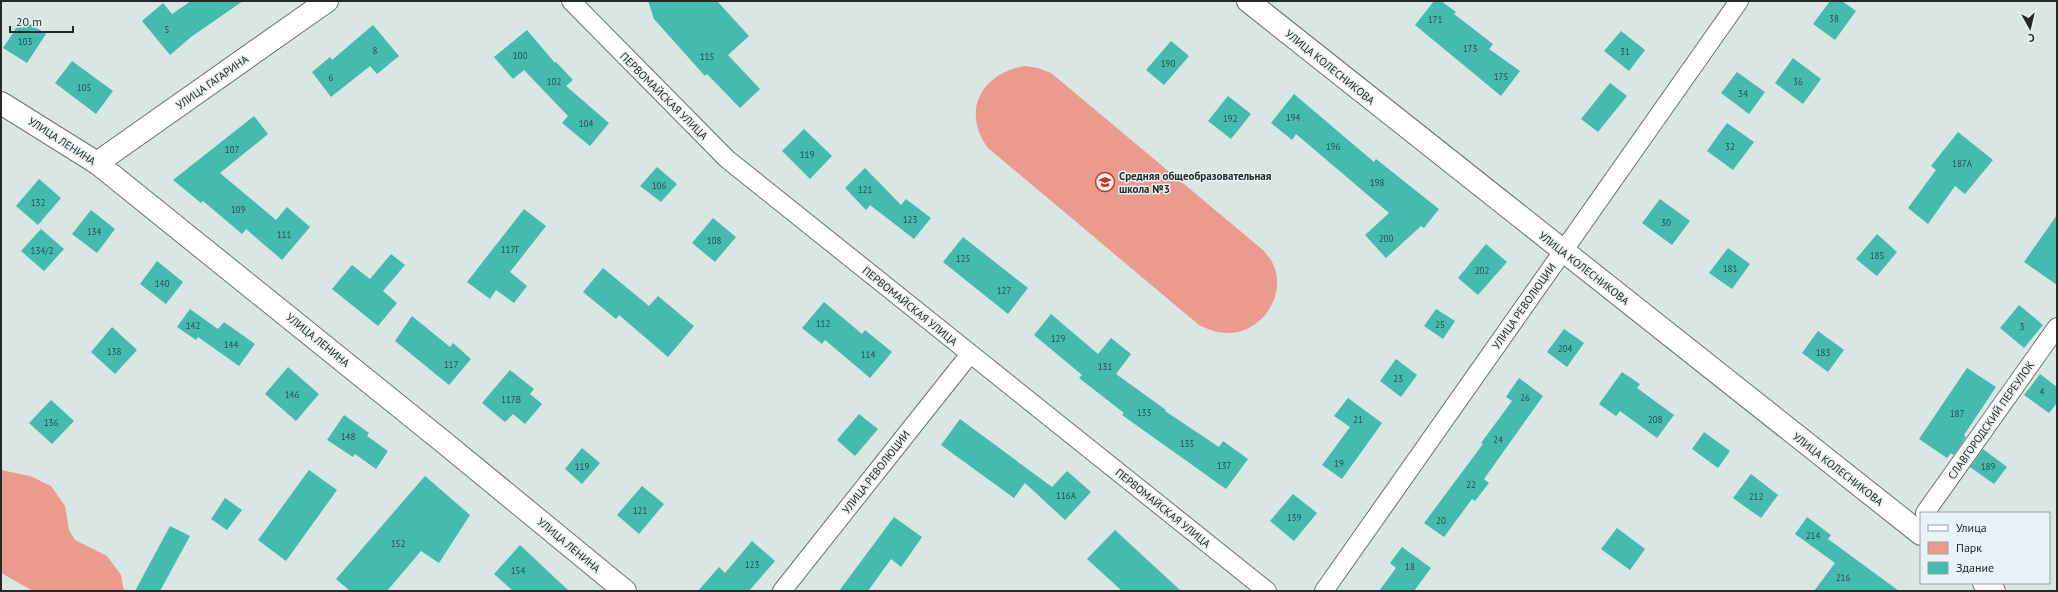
<svg xmlns="http://www.w3.org/2000/svg" width="2058" height="592" font-family="'PT Sans',sans-serif">
	<style>
		.green { fill: #eb9b8d }
		.building { fill: #45baaf }
		.lines { fill: none; stroke-linecap: round; stroke-linejoin: round }
		.street-casing { stroke: #687371; stroke-width: 20 }
		.secondary-casing { stroke: #687371; stroke-width: 24 }
		.street { stroke: #fff; stroke-width: 18 }
		.secondary { stroke: #fff; stroke-width: 22 }
		.labels { text-anchor: middle; dominant-baseline: central; stroke-width: 3; stroke-linejoin: round; paint-order: stroke }
		.number-label { font-size: 9px; fill: #2c4c4a }
		.street-label { font-size: 11px; fill: #242828; stroke: #e7f3f2 }
		.poi-label { font-size: 11px; font-weight: bold; fill: #242828; stroke: #e7f3f2; text-anchor: start }
	</style>
	<rect width="100%" height="100%" fill="#dae6e4"/>
	<g class="green">
		<path d="M1025,66L1038,68L1051,73L1263,250C1266,254 1270,258 1272,262C1289,294 1261,335 1226,333C1216,333 1208,329 1199,325L988,148C961,111 981,73 1025,66Z"/>
		<path d="M1,470L30,476L51,486L65,506L69,530L75,540L107,556L121,575L123,587L125,591H33L3,574L1,571Z"/>
	</g>
	<g class="building">
		<path d="M191,1H243L191,37L170,55L142,21L163,3L172,14Z"/>
		<path d="M648,1H717L749,36L728,55L760,89L740,108L707,74L705,76L654,19Z"/>
		<path d="M1434,1H1441L1456,12L1454,14L1493,44L1489,49L1520,71L1501,96L1415,25Z"/>
		<path d="M1830,1H1842L1856,11L1835,40L1813,24Z"/>
		<path d="M22,19L46,34L27,63L3,48Z"/>
		<path d="M373,25L399,56L377,74L370,66L331,97L312,72L330,57L332,60Z"/>
		<path d="M527,30L555,63L556,62L573,80L566,86L609,123L590,146L562,123L568,116L524,70L513,79L494,57Z"/>
		<path d="M1621,31L1645,50L1629,71L1604,51Z"/>
		<path d="M1171,41L1189,56L1164,85L1146,70Z"/>
		<path d="M1793,58L1821,79L1803,104L1775,83Z"/>
		<path d="M72,61L113,91L96,114L55,83Z"/>
		<path d="M1737,72L1765,92L1749,114L1721,93Z"/>
		<path d="M1610,83L1627,96L1598,132L1581,119Z"/>
		<path d="M1294,94L1374,162L1376,159L1439,209L1424,228L1421,226L1386,258L1365,235L1389,213L1296,134L1292,140L1271,123Z"/>
		<path d="M1228,96L1251,114L1231,139L1208,121Z"/>
		<path d="M254,116L268,134L220,173L276,220L287,207L310,227L282,260L246,229L242,234L203,201L201,203L173,180Z"/>
		<path d="M1727,123L1754,142L1733,170L1707,151Z"/>
		<path d="M804,129L832,156L810,179L782,151Z"/>
		<path d="M1958,132L1993,160L1965,194L1955,186L1928,224L1908,208L1936,170L1931,166Z"/>
		<path d="M657,167L677,184L661,202L640,186Z"/>
		<path d="M865,168L901,205L906,199L931,218L914,239L870,205L866,210L845,188Z"/>
		<path d="M39,179L61,198L38,225L16,206Z"/>
		<path d="M1660,199L1690,221L1672,245L1642,223Z"/>
		<path d="M524,209L546,226L510,272L527,286L514,303L496,290L490,299L467,282Z"/>
		<path d="M91,210L115,229L97,253L72,234Z"/>
		<path d="M2057,215V285L2024,262Z"/>
		<path d="M713,218L736,237L715,262L692,243Z"/>
		<path d="M41,229L64,249L44,271L21,251Z"/>
		<path d="M1877,234L1897,252L1877,276L1856,259Z"/>
		<path d="M963,237L1028,288L1008,314L943,262Z"/>
		<path d="M1486,244L1507,262L1478,295L1458,278Z"/>
		<path d="M1728,248L1750,264L1732,289L1709,273Z"/>
		<path d="M391,254L405,265L383,291L397,303L378,326L332,289L352,265L370,279Z"/>
		<path d="M157,261L183,282L166,304L140,284Z"/>
		<path d="M603,268L649,306L658,296L694,326L668,357L619,315L616,319L583,292Z"/>
		<path d="M824,302L862,334L865,330L892,352L870,378L825,340L822,344L802,328Z"/>
		<path d="M2019,305L2043,325L2024,348L2000,328Z"/>
		<path d="M190,309L218,329L224,322L255,344L239,366L198,337L196,340L177,327Z"/>
		<path d="M1436,309L1455,321L1443,339L1424,326Z"/>
		<path d="M1051,314L1098,354L1111,338L1131,354L1116,374L1166,410L1165,411L1219,447L1223,441L1248,459L1226,489L1122,415L1124,413L1079,378L1082,375L1034,335Z"/>
		<path d="M412,316L450,347L453,343L471,359L449,385L395,341Z"/>
		<path d="M112,327L137,350L115,374L91,352Z"/>
		<path d="M1564,329L1584,343L1567,367L1547,352Z"/>
		<path d="M1818,331L1844,350L1828,372L1802,353Z"/>
		<path d="M1396,359L1417,375L1401,397L1380,381Z"/>
		<path d="M288,367L319,394L296,421L265,394Z"/>
		<path d="M1967,368L1996,387L1964,435L1966,437L1954,455L1951,453L1947,458L1919,439Z"/>
		<path d="M510,370L534,389L530,394L542,404L525,424L513,414L505,422L482,403Z"/>
		<path d="M1622,372L1640,384L1637,388L1674,415L1657,438L1620,411L1616,416L1599,404Z"/>
		<path d="M2040,374L2057,387V403L2049,413L2024,395Z"/>
		<path d="M1519,378L1543,396L1484,479L1489,483L1475,501L1472,499L1444,537L1424,523L1483,444L1481,443L1512,401L1506,397Z"/>
		<path d="M1348,398L1382,423L1342,479L1322,465L1350,427L1334,416Z"/>
		<path d="M51,400L74,421L52,444L29,423Z"/>
		<path d="M859,414L878,429L855,456L837,440Z"/>
		<path d="M344,415L369,433L367,436L388,451L376,469L355,454L353,457L327,440Z"/>
		<path d="M960,419L1052,487L1067,471L1091,492L1065,520L1025,483L1014,498L941,445Z"/>
		<path d="M1704,432L1730,451L1718,468L1692,449Z"/>
		<path d="M582,448L600,463L582,484L565,469Z"/>
		<path d="M1983,449L2007,467L1994,484L1970,467Z"/>
		<path d="M309,470L337,490L286,561L258,540Z"/>
		<path d="M1751,474L1778,495L1761,518L1733,498Z"/>
		<path d="M425,476L470,515L439,563L421,551L387,591H350L336,579Z"/>
		<path d="M642,486L664,504L639,534L617,515Z"/>
		<path d="M1293,494L1317,513L1294,541L1270,521Z"/>
		<path d="M225,498L242,510L227,530L211,519Z"/>
		<path d="M894,517L922,537L901,567L891,559L868,591H839Z"/>
		<path d="M1807,517L1831,535L1828,539L1899,591H1814L1835,563L1795,534Z"/>
		<path d="M170,526L190,536L160,591H135Z"/>
		<path d="M1617,528L1645,549L1630,570L1601,549Z"/>
		<path d="M1115,530L1181,591H1122L1087,559Z"/>
		<path d="M752,541L775,561L749,591H698L719,567L725,573Z"/>
		<path d="M520,545L569,591H513L494,574Z"/>
		<path d="M1402,547L1431,568L1414,591H1379L1396,568L1390,563Z"/>
	</g>
	<g class="lines">
		<defs>
			<g id="street">
				<path d="M571,1L727,159L1267,591"/>
				<path d="M1925,513L2057,327"/>
				<path d="M782,591L970,354"/>
				<path d="M1324,591L1739,1"/>
			</g>
			<g id="secondary">
				<path d="M1248,1L1921,534"/>
				<path d="M1,103L97,163L441,440L625,591"/>
				<path d="M97,163L327,1"/>
				<path d="M1984,583L1994,591"/>
			</g>
		</defs>
		<use href="#street" class="street-casing"/>
		<use href="#secondary" class="secondary-casing"/>
		<use href="#street" class="street"/>
		<use href="#secondary" class="secondary"/>
	</g>
	<defs>
		<symbol id="school-ring" viewBox="-11 -11 22 22"><circle r="9.5" fill="#e7f3f2" stroke="#c43725" stroke-width="1.5"/><path d="M0-5L7-2L0 1L-7-2ZM-4 1L0 2.5L4 1V4Q0 6-4 4Z" fill="#c43725"/></symbol>
	</defs>
	<g fill-rule="evenodd">
		<use href="#school-ring" x="1094" y="171" width="22" height="22"/>
	</g>
	<g class="labels">
		<g class="number-label">
			<text x="1834" y="18">38</text>
			<text x="1435" y="19">171</text>
			<text x="167" y="29">5</text>
			<text x="25" y="41">103</text>
			<text x="1470" y="48">173</text>
			<text x="375" y="50">8</text>
			<text x="1625" y="51">31</text>
			<text x="520" y="55">100</text>
			<text x="707" y="56">115</text>
			<text x="1168" y="63">190</text>
			<text x="1501" y="76">175</text>
			<text x="331" y="77">6</text>
			<text x="554" y="81">102</text>
			<text x="1798" y="81">36</text>
			<text x="84" y="87">105</text>
			<text x="1743" y="93">34</text>
			<text x="1293" y="117">194</text>
			<text x="1230" y="118">192</text>
			<text x="586" y="123">104</text>
			<text x="1333" y="146">196</text>
			<text x="1730" y="146">32</text>
			<text x="232" y="149">107</text>
			<text x="807" y="154">119</text>
			<text x="1962" y="163">187А</text>
			<text x="1377" y="182">198</text>
			<text x="659" y="185">106</text>
			<text x="865" y="189">121</text>
			<text x="38" y="202">132</text>
			<text x="238" y="209">109</text>
			<text x="910" y="219">123</text>
			<text x="1666" y="222">30</text>
			<text x="94" y="231">134</text>
			<text x="284" y="234">111</text>
			<text x="1386" y="238">200</text>
			<text x="714" y="240">108</text>
			<text x="510" y="249">117Г</text>
			<text x="42" y="250">134/2</text>
			<text x="1877" y="255">185</text>
			<text x="963" y="258">125</text>
			<text x="1730" y="268">181</text>
			<text x="1482" y="270">202</text>
			<text x="162" y="283">140</text>
			<text x="1004" y="290">127</text>
			<text x="823" y="323">112</text>
			<text x="1440" y="324">25</text>
			<text x="193" y="325">142</text>
			<text x="2022" y="326">3</text>
			<text x="1058" y="338">129</text>
			<text x="231" y="344">144</text>
			<text x="1565" y="348">204</text>
			<text x="114" y="351">138</text>
			<text x="1823" y="352">183</text>
			<text x="868" y="354">114</text>
			<text x="451" y="364">117</text>
			<text x="1105" y="366">131</text>
			<text x="1398" y="378">23</text>
			<text x="2042" y="391">4</text>
			<text x="292" y="394">146</text>
			<text x="1525" y="397">26</text>
			<text x="511" y="399">117В</text>
			<text x="1144" y="412">133</text>
			<text x="1957" y="413">187</text>
			<text x="1358" y="419">21</text>
			<text x="1655" y="419">208</text>
			<text x="51" y="422">136</text>
			<text x="348" y="436">148</text>
			<text x="1498" y="439">24</text>
			<text x="1187" y="443">135</text>
			<text x="1339" y="463">19</text>
			<text x="1224" y="465">137</text>
			<text x="582" y="466">119</text>
			<text x="1988" y="466">189</text>
			<text x="1471" y="484">22</text>
			<text x="1066" y="495">116А</text>
			<text x="1756" y="496">212</text>
			<text x="640" y="510">121</text>
			<text x="1294" y="517">139</text>
			<text x="1441" y="520">20</text>
			<text x="1813" y="535">214</text>
			<text x="398" y="543">152</text>
			<text x="752" y="564">123</text>
			<text x="1410" y="566">18</text>
			<text x="518" y="570">154</text>
			<text x="1843" y="577">216</text>
		</g>
		<g class="street-label">
			<text transform="translate(1330 67) rotate(39)">УЛИЦА КОЛЕСНИКОВА</text>
			<text transform="translate(212 82) rotate(-35)">УЛИЦА ГАГАРИНА</text>
			<text transform="translate(664 96) rotate(45)">ПЕРВОМАЙСКАЯ УЛИЦА</text>
			<text transform="translate(62 141) rotate(33)">УЛИЦА ЛЕНИНА</text>
			<text transform="translate(1584 268) rotate(38)">УЛИЦА КОЛЕСНИКОВА</text>
			<text transform="translate(910 306) rotate(39)">ПЕРВОМАЙСКАЯ УЛИЦА</text>
			<text transform="translate(1524 306) rotate(-55)">УЛИЦА РЕВОЛЮЦИИ</text>
			<text transform="translate(318 340) rotate(39)">УЛИЦА ЛЕНИНА</text>
			<text transform="translate(1991 420) rotate(-55)">СЛАВГОРОДСКИЙ ПЕРЕУЛОК</text>
			<text transform="translate(1838 469) rotate(38)">УЛИЦА КОЛЕСНИКОВА</text>
			<text transform="translate(876 472) rotate(-52)">УЛИЦА РЕВОЛЮЦИИ</text>
			<text transform="translate(1163 508) rotate(39)">ПЕРВОМАЙСКАЯ УЛИЦА</text>
			<text transform="translate(569 545) rotate(40)">УЛИЦА ЛЕНИНА</text>
		</g>
		<g class="poi-label">
			<text x="1119" y="176">Средняя общеобразовательная<tspan x="1119" dy="13">школа №3</tspan></text>
		</g>
	</g>
	<rect width="2058" height="592" fill="none" stroke="#242828" stroke-width="4"/>
	<rect x="1920" y="512" width="130" height="72" fill="#e7f3f2" stroke="#99a2a1"/>
	<rect x="1928" y="525" width="20" height="6" fill="#ffffff" stroke="#99a2a1"/>
	<text x="1956" y="532" font-size="12" fill="#242828">Улица</text>
	<rect x="1928" y="542" width="20" height="12" fill="#eb9b8d" stroke="#99a2a1"/>
	<text x="1956" y="552" font-size="12" fill="#242828">Парк</text>
	<rect x="1928" y="562" width="20" height="12" fill="#45baaf" stroke="#99a2a1"/>
	<text x="1956" y="572" font-size="12" fill="#242828">Здание</text>
	<g transform="translate(2030 28) rotate(172)" stroke="#e7f3f2" stroke-width="3" paint-order="stroke">
	<path d="M0-3L7 15L0 10L-7 15Z" fill="#242828"/>
	<text y="-6" font-size="11" font-weight="bold" text-anchor="middle" fill="#242828">С</text>
	</g>
	<path d="M10 26v6h63v-6" fill="none" stroke="#242828" stroke-width="2"/>
	<text x="16" y="26" font-size="12" fill="#242828" stroke="#e7f3f2" stroke-width="3" paint-order="stroke">20 m</text>
</svg>
